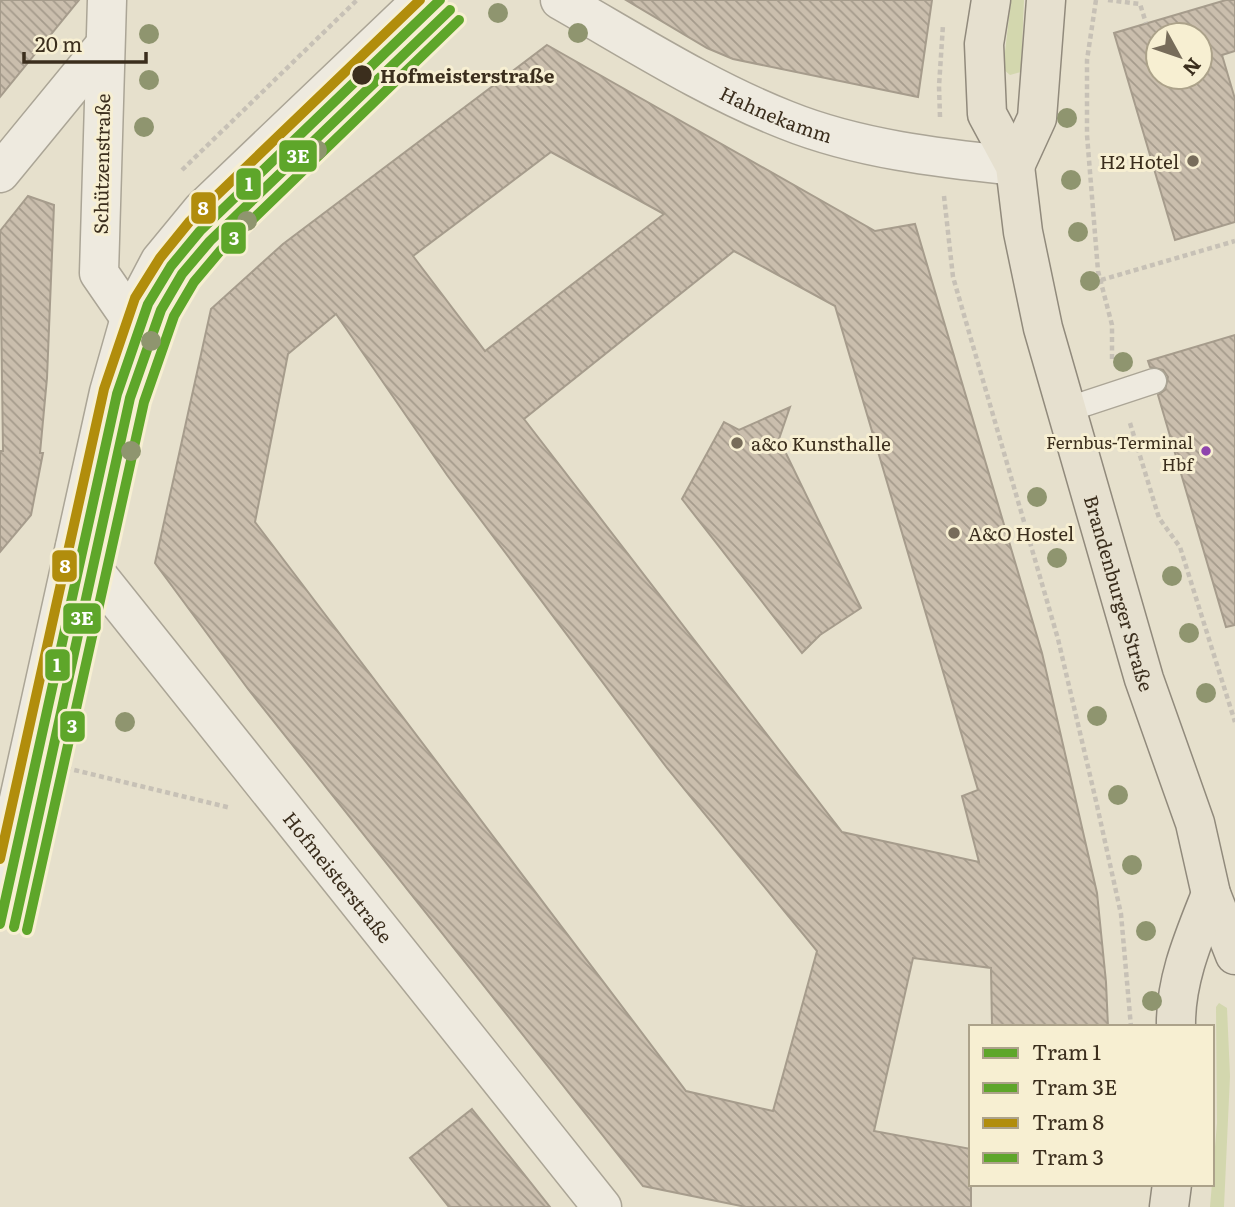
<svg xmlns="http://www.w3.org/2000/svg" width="1235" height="1207" font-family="Literata,serif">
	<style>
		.grass { fill: #d3d7ae }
		.building { fill: url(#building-back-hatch); stroke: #a69c8c; stroke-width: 2; fill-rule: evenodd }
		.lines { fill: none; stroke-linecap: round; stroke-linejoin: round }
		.service-casing { stroke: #aba596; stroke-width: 27 }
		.minor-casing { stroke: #aba596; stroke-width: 41 }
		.primary-casing { stroke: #918a7c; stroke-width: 41 }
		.path { stroke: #c7c1b6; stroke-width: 4.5; stroke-dasharray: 5 3.5; stroke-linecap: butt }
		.service { stroke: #eeeadf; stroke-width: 24 }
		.minor { stroke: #eeeadf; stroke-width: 38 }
		.primary { stroke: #e6e0cf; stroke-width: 38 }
		.tram-1-casing { stroke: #f7efd2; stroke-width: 16 }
		.tram-2-casing { stroke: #f7efd2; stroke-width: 16 }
		.tram-3-casing { stroke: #f7efd2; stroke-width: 16 }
		.tram-4-casing { stroke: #f7efd2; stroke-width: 16 }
		.tram-1 { stroke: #5ea62a; stroke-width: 10 }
		.tram-2 { stroke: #5ea62a; stroke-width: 10 }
		.tram-3 { stroke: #b18d0c; stroke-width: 10 }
		.tram-4 { stroke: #5ea62a; stroke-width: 10 }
		.tree { fill: #8f956f }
		.stop-dot { fill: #3b2e1d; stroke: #f7efd2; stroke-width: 2.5 }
		.poi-dot { fill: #776c5a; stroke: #f7efd2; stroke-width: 2.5 }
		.bus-dot { fill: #8e44ad; stroke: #f7efd2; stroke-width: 2.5 }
		.labels { text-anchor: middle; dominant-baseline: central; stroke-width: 6; stroke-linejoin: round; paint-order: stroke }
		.bus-label { font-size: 17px; fill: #3b2e1d; stroke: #f7efd2; text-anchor: end }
		.stop-label { font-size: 19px; font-weight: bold; fill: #3b2e1d; stroke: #f7efd2; text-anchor: start }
		.street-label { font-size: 19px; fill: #3b2e1d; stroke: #f7efd2 }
		.poi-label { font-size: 19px; fill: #3b2e1d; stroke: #f7efd2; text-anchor: start }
		.line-badge { stroke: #f7efd2; stroke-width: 2.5 }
		.badge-label { font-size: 19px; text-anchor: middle; font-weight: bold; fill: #fff }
	</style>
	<defs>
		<pattern id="building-back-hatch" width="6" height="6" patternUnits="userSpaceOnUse" patternTransform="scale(1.75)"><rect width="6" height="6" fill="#cabead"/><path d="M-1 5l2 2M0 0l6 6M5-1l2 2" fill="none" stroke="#a59b8c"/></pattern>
	</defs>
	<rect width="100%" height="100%" fill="#e6e0cc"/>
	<g class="grass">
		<path d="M1011,0H1024L1021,72L1010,75L1003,69Z"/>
		<path d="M1219,1003L1227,1008L1230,1076L1224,1207H1210L1217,1123L1216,1007Z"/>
	</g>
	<g class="building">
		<path d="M0,0H79L0,97Z"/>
		<path d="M626,0H932L918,97L733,59L707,48Z"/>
		<path d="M1226,0H1235V51L1222,55L1235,99V222L1175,240L1114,33ZM1158,35H1200V77H1158Z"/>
		<path d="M547,45L875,231L915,224L1042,653L1097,893L1106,982L1108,1027H992L991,968L913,958L874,1131L971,1149V1207H746L643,1186L248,689L155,563L211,309L283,244ZM551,152L664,214L485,351L413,256ZM734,251L835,306L978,790L962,796L979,862L842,832L524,419ZM336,314L447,475L667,768L817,951L773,1111L686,1091L255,522L288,354Z"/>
		<path d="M28,196L54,205L47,378L40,453H43L31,515L0,552V451H3L0,231Z"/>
		<path d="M1235,335V625L1226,627L1158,395L1165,390L1168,377L1163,370L1150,367L1148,361Z"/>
		<path d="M790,407L779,439L861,608L820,635L802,653L682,499L724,422L739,430Z"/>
		<path d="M472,1109L550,1207H449L410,1158Z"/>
	</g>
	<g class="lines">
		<defs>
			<path id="service" d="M1066,410L1154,381"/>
			<g id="minor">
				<path d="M107,0L99,273L130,318"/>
				<path id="s1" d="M560,0C634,42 707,89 786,120C858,149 939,158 1015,166"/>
				<path d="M0,173L105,45"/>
				<path id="s2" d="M75,547L602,1207"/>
				<path d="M0,885L109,392L130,318L160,261L202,210L422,0"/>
			</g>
			<g id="primary">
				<path id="s3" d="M991,0L984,44L987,114L1015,166L1023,232L1043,328L1144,679L1195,823L1211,894L1235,955"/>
				<path d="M1015,166L1037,118L1046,0"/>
				<path d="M1176,1027C1175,980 1194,937 1211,894"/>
				<path d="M1169,1207L1172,1184"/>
			</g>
		</defs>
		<use href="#service" class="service-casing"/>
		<use href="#minor" class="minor-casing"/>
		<use href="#primary" class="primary-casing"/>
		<g class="path">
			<path d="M1096,0L1087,60V135L1098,271L1112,325V361"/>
			<path d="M1108,0L1140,4L1146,23"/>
			<path d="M940,117L939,86L943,25"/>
			<path d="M182,170L357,0"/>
			<path d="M944,196L953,277L1058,639L1096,801L1121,914L1131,1027"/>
			<path d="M1101,280L1235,241"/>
			<path d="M1130,423L1159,518L1180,547L1235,722"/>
			<path d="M66,768L231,808"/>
		</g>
		<use href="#service" class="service"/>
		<use href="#minor" class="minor"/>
		<use href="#primary" class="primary"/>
		<defs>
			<path id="tram-1" d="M0,924L117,394L148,304L171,266L200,231L440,0"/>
			<path id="tram-2" d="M14,927L130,398L161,310L182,274L210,241L450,10"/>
			<path id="tram-3" d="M0,859L104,389L135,298L160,258L190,221L420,0"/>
			<path id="tram-4" d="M27,930L144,402L174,316L194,282L221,250L459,20"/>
		</defs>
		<use href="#tram-1" class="tram-1-casing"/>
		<use href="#tram-2" class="tram-2-casing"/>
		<use href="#tram-3" class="tram-3-casing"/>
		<use href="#tram-4" class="tram-4-casing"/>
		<use href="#tram-1" class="tram-1"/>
		<use href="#tram-2" class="tram-2"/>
		<use href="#tram-3" class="tram-3"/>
		<use href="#tram-4" class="tram-4"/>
	</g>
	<g class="tree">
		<circle cx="498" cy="13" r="10"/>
		<circle cx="578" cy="33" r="10"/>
		<circle cx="149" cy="34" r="10"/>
		<circle cx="149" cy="80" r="10"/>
		<circle cx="1067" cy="118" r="10"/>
		<circle cx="144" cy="127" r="10"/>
		<circle cx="317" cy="150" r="10"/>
		<circle cx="1071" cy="180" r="10"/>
		<circle cx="247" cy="221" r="10"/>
		<circle cx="1078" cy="232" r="10"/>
		<circle cx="1090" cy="281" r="10"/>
		<circle cx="151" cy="341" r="10"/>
		<circle cx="1123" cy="362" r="10"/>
		<circle cx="131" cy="451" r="10"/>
		<circle cx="1037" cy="497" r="10"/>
		<circle cx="1057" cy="558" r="10"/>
		<circle cx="1172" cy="576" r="10"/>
		<circle cx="1189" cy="633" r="10"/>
		<circle cx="1206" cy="693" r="10"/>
		<circle cx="1097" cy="716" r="10"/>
		<circle cx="125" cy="722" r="10"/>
		<circle cx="1118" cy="795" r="10"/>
		<circle cx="1132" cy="865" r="10"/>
		<circle cx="1146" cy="931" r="10"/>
		<circle cx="1152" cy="1001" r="10"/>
	</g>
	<circle class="stop-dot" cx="362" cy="75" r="11"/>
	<g class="poi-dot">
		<circle cx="1193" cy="161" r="7"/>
		<circle cx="737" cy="443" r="7"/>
		<circle cx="954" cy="533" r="7"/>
	</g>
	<circle class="bus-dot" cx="1206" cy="451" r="6"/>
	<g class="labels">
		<g class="bus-label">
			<text x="1193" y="441">Fernbus-Terminal<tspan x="1193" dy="22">Hbf</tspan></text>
		</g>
		<g class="stop-label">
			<text x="380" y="75">Hofmeisterstraße</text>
		</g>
		<g class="street-label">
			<text stroke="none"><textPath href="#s1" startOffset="245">Hahnekamm</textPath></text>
			<text transform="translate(101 164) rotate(-89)">Schützenstraße</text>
			<text stroke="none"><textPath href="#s3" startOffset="614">Brandenburger Straße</textPath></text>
			<text stroke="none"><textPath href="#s2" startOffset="422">Hofmeisterstraße</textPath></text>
		</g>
		<g class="poi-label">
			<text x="1179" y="161" text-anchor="end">H2 Hotel</text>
			<text x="751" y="443">a&amp;o Kunsthalle</text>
			<text x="968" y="533">A&amp;O Hostel</text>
		</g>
	</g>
	<g class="line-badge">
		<rect x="278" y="139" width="40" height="34" rx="7" fill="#5ea62a"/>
		<rect x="235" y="167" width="27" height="34" rx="7" fill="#5ea62a"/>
		<rect x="190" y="191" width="27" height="34" rx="7" fill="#b18d0c"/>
		<rect x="220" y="221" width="27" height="34" rx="7" fill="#5ea62a"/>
		<rect x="51" y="549" width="27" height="34" rx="7" fill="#b18d0c"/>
		<rect x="62" y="602" width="40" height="33" rx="7" fill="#5ea62a"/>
		<rect x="44" y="648" width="27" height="34" rx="7" fill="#5ea62a"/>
		<rect x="59" y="710" width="27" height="33" rx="7" fill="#5ea62a"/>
	</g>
	<g class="badge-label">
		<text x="298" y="163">3E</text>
		<text x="249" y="191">1</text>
		<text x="203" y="215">8</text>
		<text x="234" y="245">3</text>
		<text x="65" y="573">8</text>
		<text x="82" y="625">3E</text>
		<text x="57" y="672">1</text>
		<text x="72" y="733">3</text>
	</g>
	<rect x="969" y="1025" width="245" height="161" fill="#f7efd2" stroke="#aca28a" stroke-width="2"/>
	<rect x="983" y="1048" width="35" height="10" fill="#5ea62a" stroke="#aca28a" stroke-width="2"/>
	<text x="1032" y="1060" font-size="21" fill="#3b2e1d">Tram 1</text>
	<rect x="983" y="1083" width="35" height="10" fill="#5ea62a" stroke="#aca28a" stroke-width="2"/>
	<text x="1032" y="1095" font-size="21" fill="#3b2e1d">Tram 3E</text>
	<rect x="983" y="1118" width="35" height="10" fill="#b18d0c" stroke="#aca28a" stroke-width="2"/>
	<text x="1032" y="1130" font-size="21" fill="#3b2e1d">Tram 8</text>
	<rect x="983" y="1153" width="35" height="10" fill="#5ea62a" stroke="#aca28a" stroke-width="2"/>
	<text x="1032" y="1165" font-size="21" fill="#3b2e1d">Tram 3</text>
	<g transform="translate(1179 56) rotate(130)"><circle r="33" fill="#f7efd2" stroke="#aca28a" stroke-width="2"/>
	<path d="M0-5L12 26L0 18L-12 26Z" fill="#776c5a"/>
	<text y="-10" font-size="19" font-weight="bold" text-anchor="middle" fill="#3b2e1d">N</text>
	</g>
	<path d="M24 52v10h122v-10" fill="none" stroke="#3b2e1d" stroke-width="3.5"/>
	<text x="35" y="52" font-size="21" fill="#3b2e1d" stroke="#f7efd2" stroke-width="5" paint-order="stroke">20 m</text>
</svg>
